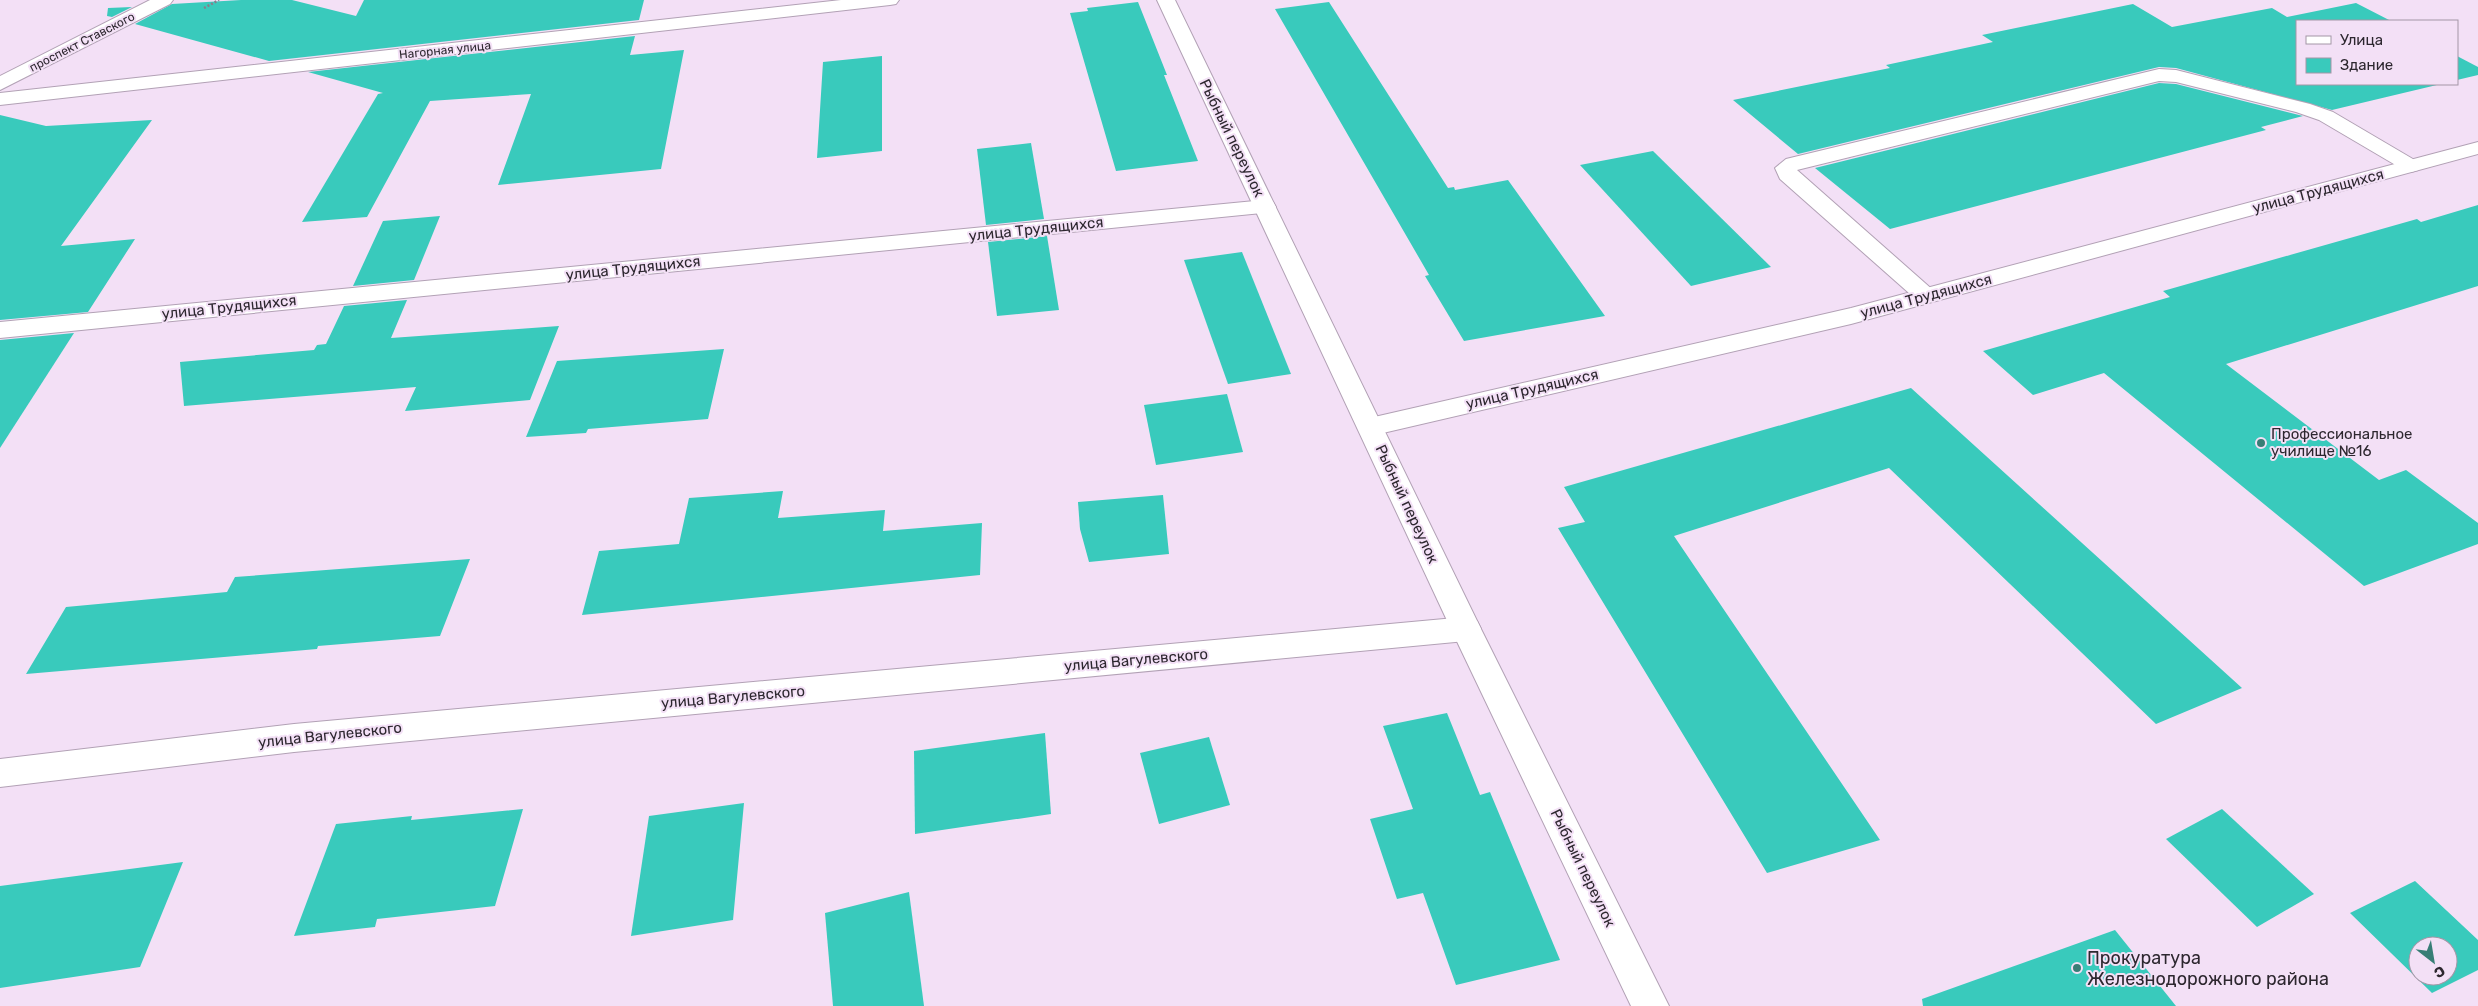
<svg xmlns="http://www.w3.org/2000/svg" width="2478" height="1006" font-family="Rubik,sans-serif">
	<style>
		.building { fill: #39cabc; fill-rule: evenodd }
		.lines { fill: none; stroke-linecap: round; stroke-linejoin: round }
		.service-casing { stroke: #b2a1b5; stroke-width: 2 }
		.minor-casing { stroke: #b2a1b5; stroke-width: 2 }
		.tertiary-casing { stroke: #b2a1b5; stroke-width: 2 }
		.path { stroke: #897d8b; stroke-width: 2.5; stroke-dasharray: 2 2; stroke-linecap: butt }
		.service { fill: #fff; fill-rule: evenodd }
		.minor { fill: #fff; fill-rule: evenodd }
		.tertiary { fill: #fff; fill-rule: evenodd }
		.poi-dot { fill: #387e76; stroke: #f3e0f6; stroke-width: 2 }
		.labels { text-anchor: middle; dominant-baseline: central; stroke-width: 4; stroke-linejoin: round; paint-order: stroke }
		.far-street-label { font-size: 12px; fill: #2d272f; stroke: #f3e0f6 }
		.street-label { font-size: 15px; fill: #2d272f; stroke: #f3e0f6 }
		.poi-label { font-size: 15px; fill: #2d272f; stroke: #f3e0f6; text-anchor: start }
		.near-poi-label { font-size: 18px; fill: #2d272f; stroke: #f3e0f6; text-anchor: start }
	</style>
	<rect width="100%" height="100%" fill="#f3e0f6"/>
	<g class="building">
		<path d="M241,0H292L356,16L364,0H644L639,20L269,61L135,24L172,4Z"/>
		<path d="M1138,2L1167,75H1164L1198,161L1116,171L1070,13L1088,11L1087,8Z"/>
		<path d="M1329,2L1448,188L1454,187L1455,190L1508,180L1605,316L1464,341L1425,276L1429,275L1275,9Z"/>
		<path d="M2356,3L2391,21H2297V84H2441L2332,110L2176,68L2159,67L1798,154L1733,100L1890,68L1886,65L1993,42L1982,35L2133,4L2172,27L2272,8L2287,17Z"/>
		<path d="M132,7L112,17L107,16L108,8Z"/>
		<path d="M635,36L630,55L684,50L661,169L498,185L531,94L430,101L367,217L302,222L378,94L383,93L308,72Z"/>
		<path d="M882,56V151L817,158L823,62Z"/>
		<path d="M2457,56L2478,67V75L2457,80Z"/>
		<path d="M2159,83L2176,84L2303,116L2261,127L2266,130L1890,229L1815,168Z"/>
		<path d="M0,115L46,126L152,120L61,246L135,239L88,312L0,320Z"/>
		<path d="M1031,143L1044,219L986,225L977,149Z"/>
		<path d="M1653,151L1771,267L1691,286L1580,165Z"/>
		<path d="M2478,205V286L2226,364L2379,480L2406,470L2478,523V544L2364,586L2104,373L2033,395L1983,351L2170,297L2163,291L2417,219L2421,222Z"/>
		<path d="M440,216L414,280L353,286L383,221Z"/>
		<path d="M1047,236L1059,310L997,316L988,242Z"/>
		<path d="M1242,252L1291,374L1228,384L1184,260Z"/>
		<path d="M407,300L391,338L559,326L530,400L405,411L416,387L184,406L180,362L314,350L317,345L326,344L344,306Z"/>
		<path d="M74,333L0,448V340Z"/>
		<path d="M724,349L708,419L588,429L586,433L526,437L557,361Z"/>
		<path d="M1911,388L2242,688L2156,724L1889,468L1674,536L1880,840L1767,873L1558,528L1585,522L1564,487Z"/>
		<path d="M1227,394L1243,452L1156,465L1144,405Z"/>
		<path d="M783,491L778,518L885,510L883,531L982,523L980,575L582,615L599,551L679,544L689,498Z"/>
		<path d="M1163,495L1169,554L1089,562L1080,529L1078,502Z"/>
		<path d="M470,559L440,636L318,646L317,649L26,674L66,607L227,592L235,577Z"/>
		<path d="M1447,713L1480,795L1490,792L1560,960L1456,985L1423,893L1397,899L1370,819L1413,809L1383,726Z"/>
		<path d="M1045,733L1051,814L915,834L914,751Z"/>
		<path d="M1209,737L1230,805L1159,824L1140,753Z"/>
		<path d="M744,803L733,920L631,936L649,816Z"/>
		<path d="M523,809L495,906L377,919L375,927L294,936L336,824L412,816L411,820Z"/>
		<path d="M2222,809L2314,894L2257,927L2166,839Z"/>
		<path d="M183,862L140,967L0,988V886Z"/>
		<path d="M2415,881L2478,940V970L2432,993L2350,913ZM2418,946H2448V976H2418Z"/>
		<path d="M909,892L924,1006H833L825,913Z"/>
		<path d="M2115,930L2176,1006H1923L1922,999Z"/>
	</g>
	<g class="lines">
		<defs>
			<path id="service" d="M2159,69L2176,70L2310,104L2333,112L2418,162L2422,166L2418,170L2411,172L2404,170L2319,120L2296,112L2176,82L2159,81L1797,170L1934,291L1938,296L1934,301L1926,303L1918,301L1780,179L1775,168L1786,159Z"/>
			<g id="minor">
				<path d="M841,0H899L896,4L890,5L0,105V93Z"/>
				<path d="M2478,142V154L1851,324L1370,436L1361,433L1357,427L1361,421L1370,418L1851,308Z"/>
				<path d="M1265,200L1273,202L1276,207L1273,212L0,338V322Z"/>
				<path d="M1466,617L1477,621L1481,629L1477,637L1466,641L294,752L0,787V759L294,724Z"/>
			</g>
			<g id="tertiary">
				<path d="M150,0H173L170,4L0,90V76Z"/>
				<path d="M1157,0H1175L1481,629L1669,1006H1631L1451,629Z"/>
			</g>
		</defs>
		<use href="#service" class="service-casing"/>
		<use href="#minor" class="minor-casing"/>
		<use href="#tertiary" class="tertiary-casing"/>
		<path class="path" d="M204,8L219,0"/>
		<use href="#service" class="service"/>
		<use href="#minor" class="minor"/>
		<use href="#tertiary" class="tertiary"/>
	</g>
	<g class="poi-dot">
		<circle cx="2261" cy="443" r="5"/>
		<circle cx="2077" cy="968" r="5"/>
	</g>
	<g class="labels">
		<g class="far-street-label">
			<text transform="translate(82 42) rotate(-27)">проспект Ставского</text>
			<text transform="translate(445 50) rotate(-6)">Нагорная улица</text>
		</g>
		<g class="street-label">
			<text transform="translate(1232 138) rotate(64)">Рыбный переулок</text>
			<text transform="translate(2318 191) rotate(-15)">улица Трудящихся</text>
			<text transform="translate(1036 229) rotate(-6)">улица Трудящихся</text>
			<text transform="translate(633 268) rotate(-6)">улица Трудящихся</text>
			<text transform="translate(1926 296) rotate(-15)">улица Трудящихся</text>
			<text transform="translate(229 307) rotate(-6)">улица Трудящихся</text>
			<text transform="translate(1532 389) rotate(-13)">улица Трудящихся</text>
			<text transform="translate(1407 504) rotate(65)">Рыбный переулок</text>
			<text transform="translate(1136 660) rotate(-5)">улица Вагулевского</text>
			<text transform="translate(733 697) rotate(-5)">улица Вагулевского</text>
			<text transform="translate(330 735) rotate(-6)">улица Вагулевского</text>
			<text transform="translate(1583 868) rotate(64)">Рыбный переулок</text>
		</g>
		<g class="poi-label">
			<text x="2271" y="434">Профессиональное<tspan x="2271" dy="17">училище №16</tspan></text>
		</g>
		<g class="near-poi-label">
			<text x="2087" y="958">Прокуратура<tspan x="2087" dy="21">Железнодорожного района</tspan></text>
		</g>
	</g>
	<rect x="2296" y="20" width="162" height="65" fill="#f3e0f6" stroke="#a496a6"/>
	<rect x="2306" y="36" width="25" height="8" fill="#ffffff" stroke="#a496a6"/>
	<text x="2340" y="45" font-size="15" fill="#2d272f">Улица</text>
	<rect x="2306" y="58" width="25" height="15" fill="#39cabc" stroke="#a496a6"/>
	<text x="2340" y="70" font-size="15" fill="#2d272f">Здание</text>
	<g transform="translate(2433 961) rotate(149)"><circle r="24" fill="#f3e0f6" stroke="#a496a6"/>
	<path d="M0-4L9 19L0 12L-9 19Z" fill="#387e76"/>
	<text y="-8" font-size="14" font-weight="bold" text-anchor="middle" fill="#2d272f">С</text>
	</g>
</svg>
